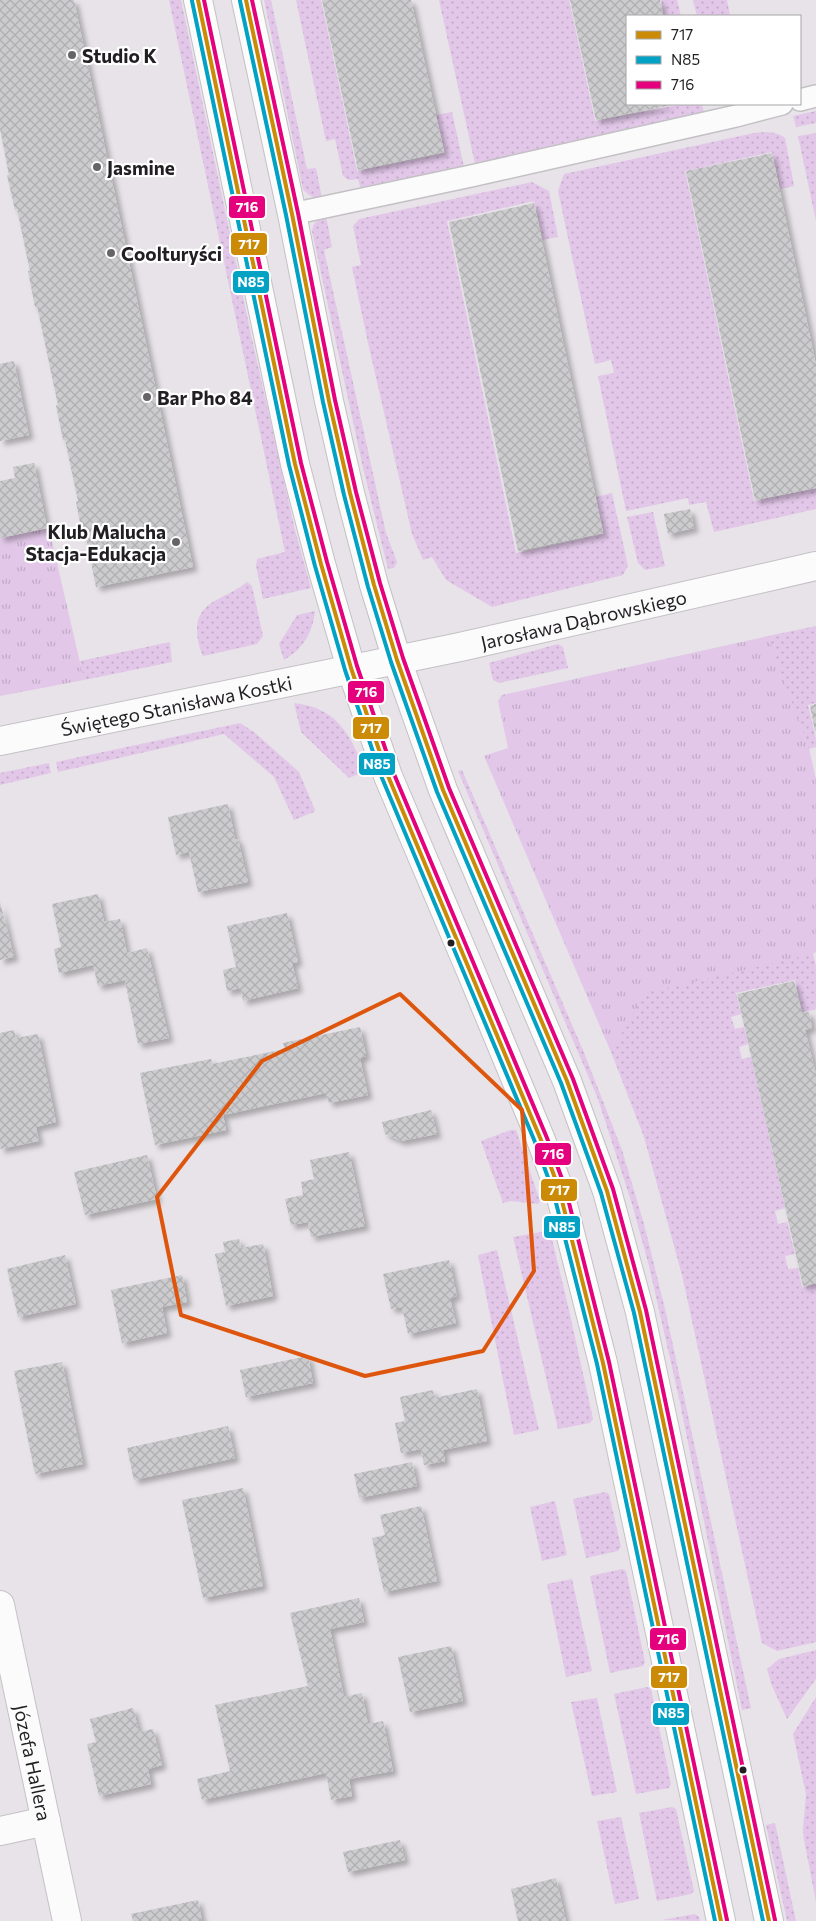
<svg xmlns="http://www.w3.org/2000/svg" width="816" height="1921" font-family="Commissioner,sans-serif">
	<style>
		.grass { fill: url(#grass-dots) }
		.park { fill: url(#park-tufts) }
		.building { fill: url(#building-cross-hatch); filter: url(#shadow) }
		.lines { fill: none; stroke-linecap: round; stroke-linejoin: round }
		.lane-casing { stroke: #c4c1c5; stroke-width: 24 }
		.street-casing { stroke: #c4c1c5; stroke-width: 30 }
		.secondary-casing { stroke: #c4c1c5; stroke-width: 30 }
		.lane { stroke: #fbfbfc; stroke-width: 21 }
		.street { stroke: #fbfbfc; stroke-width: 28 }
		.secondary { stroke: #fbfbfc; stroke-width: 28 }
		.bus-1-casing { stroke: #fff; stroke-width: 8 }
		.bus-2-casing { stroke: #fff; stroke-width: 8 }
		.bus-3-casing { stroke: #fff; stroke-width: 8 }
		.bus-1 { stroke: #cc8b07; stroke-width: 4 }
		.bus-2 { stroke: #02a2c5; stroke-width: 4 }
		.bus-3 { stroke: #e5007d; stroke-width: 4 }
		.marked { fill: none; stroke: #de560d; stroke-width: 4; stroke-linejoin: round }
		.poi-dot { fill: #676467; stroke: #fff; stroke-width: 2 }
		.bus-dot { fill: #221f22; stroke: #fff; stroke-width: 2 }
		.labels { text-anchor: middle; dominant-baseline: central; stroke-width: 4.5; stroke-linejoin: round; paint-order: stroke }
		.poi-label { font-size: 19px; font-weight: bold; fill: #221f22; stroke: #fff; text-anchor: start }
		.street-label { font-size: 19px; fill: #221f22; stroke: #fff }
		.line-badge { stroke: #fff; stroke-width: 2 }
		.badge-label { font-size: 14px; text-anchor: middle; font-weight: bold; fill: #fff }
	</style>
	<defs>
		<pattern id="grass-dots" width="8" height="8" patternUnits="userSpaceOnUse" patternTransform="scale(1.25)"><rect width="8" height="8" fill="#e2c7e9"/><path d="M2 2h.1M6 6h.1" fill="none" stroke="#c2aac8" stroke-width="1.8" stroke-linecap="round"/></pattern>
		<pattern id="park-tufts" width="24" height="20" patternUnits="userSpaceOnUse" patternTransform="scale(1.25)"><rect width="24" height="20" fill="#e2c7e9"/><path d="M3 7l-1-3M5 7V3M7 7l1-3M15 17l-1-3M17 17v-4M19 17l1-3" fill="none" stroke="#c2aac8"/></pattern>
		<pattern id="building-cross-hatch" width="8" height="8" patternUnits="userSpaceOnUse" patternTransform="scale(1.25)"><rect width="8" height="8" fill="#cccbcd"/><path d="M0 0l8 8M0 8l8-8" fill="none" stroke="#afaeb0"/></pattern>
		<filter id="shadow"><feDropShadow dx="4.5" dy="4.5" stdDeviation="2.5" flood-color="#0004"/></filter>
	</defs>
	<rect width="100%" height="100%" fill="#e7e3e8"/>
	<g class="grass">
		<path d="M169,0H181L252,339L295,530L311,588L263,599L256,566L257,559L285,552Z"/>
		<path d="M264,0H271L307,169L316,168L322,198C313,198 309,196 303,189Z"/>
		<path d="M296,0H321L357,171L445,153L436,115L452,112L464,167L361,190L358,179L349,180L343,176L335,139L326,141Z"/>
		<path d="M439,0H569L595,121L682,104H702L704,113L475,164Z"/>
		<path d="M661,0H677L681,16H664Z"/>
		<path d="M693,0H727L730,16H697Z"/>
		<path d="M816,111V123L796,127L793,116Z"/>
		<path d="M754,133C763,132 777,131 785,138L794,186L780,189L772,152L685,171L754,501L816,488V509L714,532L706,502L689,505L688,498L626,511L598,376L614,373L611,360L595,364L558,191L564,174Z"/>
		<path d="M816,133V221L798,136Z"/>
		<path d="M532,182L549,191L558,237L543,240L534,201L447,221L516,553L604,534L596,497L612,493L628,566L623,575L492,607L446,580L432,557L423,560L412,534L368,343L352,267L361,265L353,226L359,219Z"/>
		<path d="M326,216L332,247L324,250L386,533L397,562L394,568L388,569L363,468L312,231C313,223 318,218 326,216Z"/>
		<path d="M653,512L665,566L645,570L638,563L627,517Z"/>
		<path d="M247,582L252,586L263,636L257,644L203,656C199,648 197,639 197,629C197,600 229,598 247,582Z"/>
		<path d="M315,611C313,632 303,649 284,660L279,644L297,615Z"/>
		<path d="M816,626V703L808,705L816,739V747L809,749L816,780L729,744L768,636Z"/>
		<path d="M170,642L172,662L84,680L80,661Z"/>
		<path d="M558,644L563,647L568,668L499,683L493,680L489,663Z"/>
		<path d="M294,703C340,709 348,734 366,771L349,778L301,732Z"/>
		<path d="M240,723L254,732L299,772L315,810L314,812L294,820L274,777L224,734L58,772L56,762Z"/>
		<path d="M49,763L51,773L0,785V773Z"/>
		<path d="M462,770L583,1050L622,1150L644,1224L666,1313L751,1708L742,1710L679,1398L649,1266L632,1204L598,1099L458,771Z"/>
		<path d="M676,872L802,937L813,954L816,965V1008L815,1010L802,1012L795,980L736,993L741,1014L731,1017L735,1029L744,1027L748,1044L739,1047L742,1059L751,1057L785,1208L775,1211L778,1224L787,1222L795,1254L785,1256L788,1269L798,1268L802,1287L816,1284V1642L777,1651L762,1643L682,1275L644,1137L611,1052Z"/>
		<path d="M511,1130H516L540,1201L538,1204L511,1201L503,1203L481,1141Z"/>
		<path d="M546,1231H550L569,1310L593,1419L590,1423L558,1429L513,1237Z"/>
		<path d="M497,1250L539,1430L514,1435L478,1255Z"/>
		<path d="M605,1492L609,1494L621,1547L618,1551L586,1558L573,1499Z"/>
		<path d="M555,1501L567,1555L542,1561L530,1507Z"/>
		<path d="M622,1569L626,1571L645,1662L643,1666L610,1673L590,1576Z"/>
		<path d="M572,1579L592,1671L566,1677L547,1584Z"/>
		<path d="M816,1650V1679L787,1719L772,1686L767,1669L779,1659Z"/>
		<path d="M647,1687L651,1689L671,1784L669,1788L636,1794L614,1694Z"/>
		<path d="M816,1697V1902L804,1840L803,1829L806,1794L793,1734Z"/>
		<path d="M597,1698L617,1792L592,1796L571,1702Z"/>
		<path d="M672,1807L676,1809L694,1891L691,1894L657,1901L639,1813Z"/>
		<path d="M621,1817L639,1899L615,1904L597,1821Z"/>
		<path d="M775,1823L796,1921H787L766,1825Z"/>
		<path d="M695,1914L699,1917L700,1921L662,1920Z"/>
	</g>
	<g class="park">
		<path d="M49,528L84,680L0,696V538Z"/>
		<path d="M768,636L809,749L816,780V952L813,954L645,993L611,1052L484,756L508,748L498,701L502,695Z"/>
	</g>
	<g class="building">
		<path d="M0,0H74L193,567L96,587L86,537H83L76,502L78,501L65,440H63L56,405H58L37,306L35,307L28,271H30L17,209L15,210L7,175H9L0,129Z"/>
		<path d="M322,0H411L444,152L358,170Z"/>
		<path d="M570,0H660L663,16H627V104L672,105L596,120Z"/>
		<path d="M772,153L816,365V488L755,500L686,171Z"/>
		<path d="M534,203L603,533L518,551L449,222Z"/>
		<path d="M14,361L29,435L0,441V364Z"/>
		<path d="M34,463L47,528L0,538V481L15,478L13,467Z"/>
		<path d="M690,509L694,528L668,534L664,514Z"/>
		<path d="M816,704V731H815L810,706Z"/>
		<path d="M228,804L235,839H238L248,882L198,892L189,852L176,855L168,817Z"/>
		<path d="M98,894L104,922L120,919L127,953L147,948L169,1038L138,1044L125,981L143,976L98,986L93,965L59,973L54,949L61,947L52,904Z"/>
		<path d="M0,902L14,957L0,960Z"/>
		<path d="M287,913L298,962L292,963L298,988L243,1001L241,988L227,991L223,970L236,967L227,926Z"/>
		<path d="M794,981L802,1013L809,1012L812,1028L805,1030L816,1074V1283L803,1286L737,994Z"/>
		<path d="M360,1027L366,1056L360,1058L368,1095L329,1103L326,1093L223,1115L226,1130L155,1145L140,1073L211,1059L212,1064L285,1049L283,1043Z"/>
		<path d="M14,1030L16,1038L38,1034L56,1122L36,1127L39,1141L0,1149V1033Z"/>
		<path d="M431,1110L437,1134L401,1141L385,1134L382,1122Z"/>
		<path d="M349,1152L365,1226L311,1237L308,1222L291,1225L285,1199L303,1195L301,1182L314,1179L310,1160Z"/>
		<path d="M147,1155L157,1199L85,1215L74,1172Z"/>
		<path d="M239,1239L241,1248L263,1244L273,1296L226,1306L215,1254L225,1252L223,1242Z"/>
		<path d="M65,1255L76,1304L18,1317L7,1269Z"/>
		<path d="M449,1260L457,1296L450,1298L456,1323L408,1334L402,1307L391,1309L383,1274Z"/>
		<path d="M182,1275L187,1302L162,1307L167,1333L122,1343L111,1290Z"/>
		<path d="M308,1356L313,1383L246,1397L240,1370Z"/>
		<path d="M62,1362L83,1464L35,1474L14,1371Z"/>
		<path d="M477,1389L487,1441L443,1450L445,1461L424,1465L421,1449L401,1453L395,1423L405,1421L400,1397L433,1390L434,1398Z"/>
		<path d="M228,1426L235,1458L134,1480L127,1448Z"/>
		<path d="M412,1462L417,1486L359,1498L354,1474Z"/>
		<path d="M243,1488L263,1586L203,1598L182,1500Z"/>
		<path d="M421,1506L437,1581L384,1592L372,1538L385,1535L380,1515Z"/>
		<path d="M359,1598L364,1622L330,1629L344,1697L362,1693L368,1724L383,1721L393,1771L349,1779L352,1796L331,1800L326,1773L202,1800L197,1779L230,1771L215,1705L308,1686L290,1613Z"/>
		<path d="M451,1646L463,1701L410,1712L398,1657Z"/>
		<path d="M133,1708L139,1732L153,1729L162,1765L148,1769L151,1784L99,1796L87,1744L96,1742L90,1719Z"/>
		<path d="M400,1840L405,1860L348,1872L343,1852Z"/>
		<path d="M556,1878L566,1921H518L511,1889Z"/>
		<path d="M198,1900L202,1921H133L131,1914Z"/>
	</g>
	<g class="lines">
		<defs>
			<g id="lane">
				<path d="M800,100L816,96"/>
				<path d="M292,214L471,176L736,116L782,104"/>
			</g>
			<g id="street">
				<path id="s1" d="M0,741L460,647L816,566"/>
				<path id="s2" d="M0,1605L67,1921"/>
				<path d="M0,1831L46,1821"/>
			</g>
			<g id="secondary">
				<path d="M198,0L295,464L321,564L351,668L388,776L472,974L541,1140L559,1189L603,1363L721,1921"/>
				<path d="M246,0L292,214L329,401L350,493L374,585L397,660L443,790L567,1081L607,1191L640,1312L769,1921"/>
			</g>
		</defs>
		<use href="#lane" class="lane-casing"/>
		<use href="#street" class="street-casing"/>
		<use href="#secondary" class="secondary-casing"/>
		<use href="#lane" class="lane"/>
		<use href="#street" class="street"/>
		<use href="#secondary" class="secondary"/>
		<defs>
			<g id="bus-1">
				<path d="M198,0L295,464L321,564L351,668L388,776L541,1140L559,1189L603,1363L721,1921"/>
				<path d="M246,0L292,214L329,401L350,493L374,585L397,660L443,790L567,1081L607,1191L640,1312L769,1921"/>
			</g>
			<g id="bus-2">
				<path d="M192,1L289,465L315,566L345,670L382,778L535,1142L553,1191L597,1364L715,1921"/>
				<path d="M240,1L286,215L323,402L344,495L368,587L391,662L437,792L561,1083L601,1193L634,1313L763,1921"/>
			</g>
			<g id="bus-3">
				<path d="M204,0L301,463L327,562L357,666L394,774L547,1138L565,1187L609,1362L727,1920"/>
				<path d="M252,0L298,213L335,400L356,492L380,583L403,658L449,788L573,1079L613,1189L646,1310L775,1920"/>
			</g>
		</defs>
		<use href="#bus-1" class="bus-1-casing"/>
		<use href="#bus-2" class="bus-2-casing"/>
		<use href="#bus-3" class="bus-3-casing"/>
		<use href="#bus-1" class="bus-1"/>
		<use href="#bus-2" class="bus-2"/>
		<use href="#bus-3" class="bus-3"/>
	</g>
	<path class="marked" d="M400,994L522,1110L534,1271L483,1351L365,1376L181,1315L157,1197L262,1061Z"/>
	<g class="poi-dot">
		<circle cx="72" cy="55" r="5"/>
		<circle cx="97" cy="167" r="5"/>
		<circle cx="111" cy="253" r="5"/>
		<circle cx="147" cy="397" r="5"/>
		<circle cx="176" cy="542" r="5"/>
	</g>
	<g class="bus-dot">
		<circle cx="451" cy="943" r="4.5"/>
		<circle cx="743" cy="1770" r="4.5"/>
	</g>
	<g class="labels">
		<g class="poi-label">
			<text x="82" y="55">Studio K</text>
			<text x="107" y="167">Jasmine</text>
			<text x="121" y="253">Coolturyści</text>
			<text x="157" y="397">Bar Pho 84</text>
			<text x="166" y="531" text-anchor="end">Klub Malucha<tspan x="166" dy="22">Stacja-Edukacja</tspan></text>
		</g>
		<g class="street-label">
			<text stroke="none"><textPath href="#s1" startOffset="596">Jarosława Dąbrowskiego</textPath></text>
			<text stroke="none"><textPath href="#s1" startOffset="180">Świętego Stanisława Kostki</textPath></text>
			<text stroke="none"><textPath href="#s2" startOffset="161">Józefa Hallera</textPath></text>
		</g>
	</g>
	<g class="line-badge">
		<rect x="228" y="195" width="38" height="24" rx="5" fill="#e5007d"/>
		<rect x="230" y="232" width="38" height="24" rx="5" fill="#cc8b07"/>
		<rect x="232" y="270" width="38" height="24" rx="5" fill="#02a2c5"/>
		<rect x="347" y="680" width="38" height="24" rx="5" fill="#e5007d"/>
		<rect x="352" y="716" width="38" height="24" rx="5" fill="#cc8b07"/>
		<rect x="358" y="752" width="38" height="24" rx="5" fill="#02a2c5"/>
		<rect x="534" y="1142" width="38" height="24" rx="5" fill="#e5007d"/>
		<rect x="540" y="1178" width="38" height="24" rx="5" fill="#cc8b07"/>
		<rect x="543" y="1215" width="38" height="24" rx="5" fill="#02a2c5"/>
		<rect x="649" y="1627" width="38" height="24" rx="5" fill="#e5007d"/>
		<rect x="650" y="1665" width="38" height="24" rx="5" fill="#cc8b07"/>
		<rect x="652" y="1702" width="38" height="24" rx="5" fill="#02a2c5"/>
	</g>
	<g class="badge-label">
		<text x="247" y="212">716</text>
		<text x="249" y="249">717</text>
		<text x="251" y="287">N85</text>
		<text x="366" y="697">716</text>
		<text x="371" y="733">717</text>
		<text x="377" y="769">N85</text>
		<text x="553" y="1159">716</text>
		<text x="559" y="1195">717</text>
		<text x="562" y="1232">N85</text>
		<text x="668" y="1644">716</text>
		<text x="669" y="1682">717</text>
		<text x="671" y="1718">N85</text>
	</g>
	<rect x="626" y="15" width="175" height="90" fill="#ffffff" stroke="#a7a5a7"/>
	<rect x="636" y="31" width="25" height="8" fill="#cc8b07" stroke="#a7a5a7"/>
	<text x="671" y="40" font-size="15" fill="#221f22">717</text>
	<rect x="636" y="56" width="25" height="8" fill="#02a2c5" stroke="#a7a5a7"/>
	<text x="671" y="65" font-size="15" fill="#221f22">N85</text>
	<rect x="636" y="81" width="25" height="8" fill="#e5007d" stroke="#a7a5a7"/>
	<text x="671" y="90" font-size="15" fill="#221f22">716</text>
</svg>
